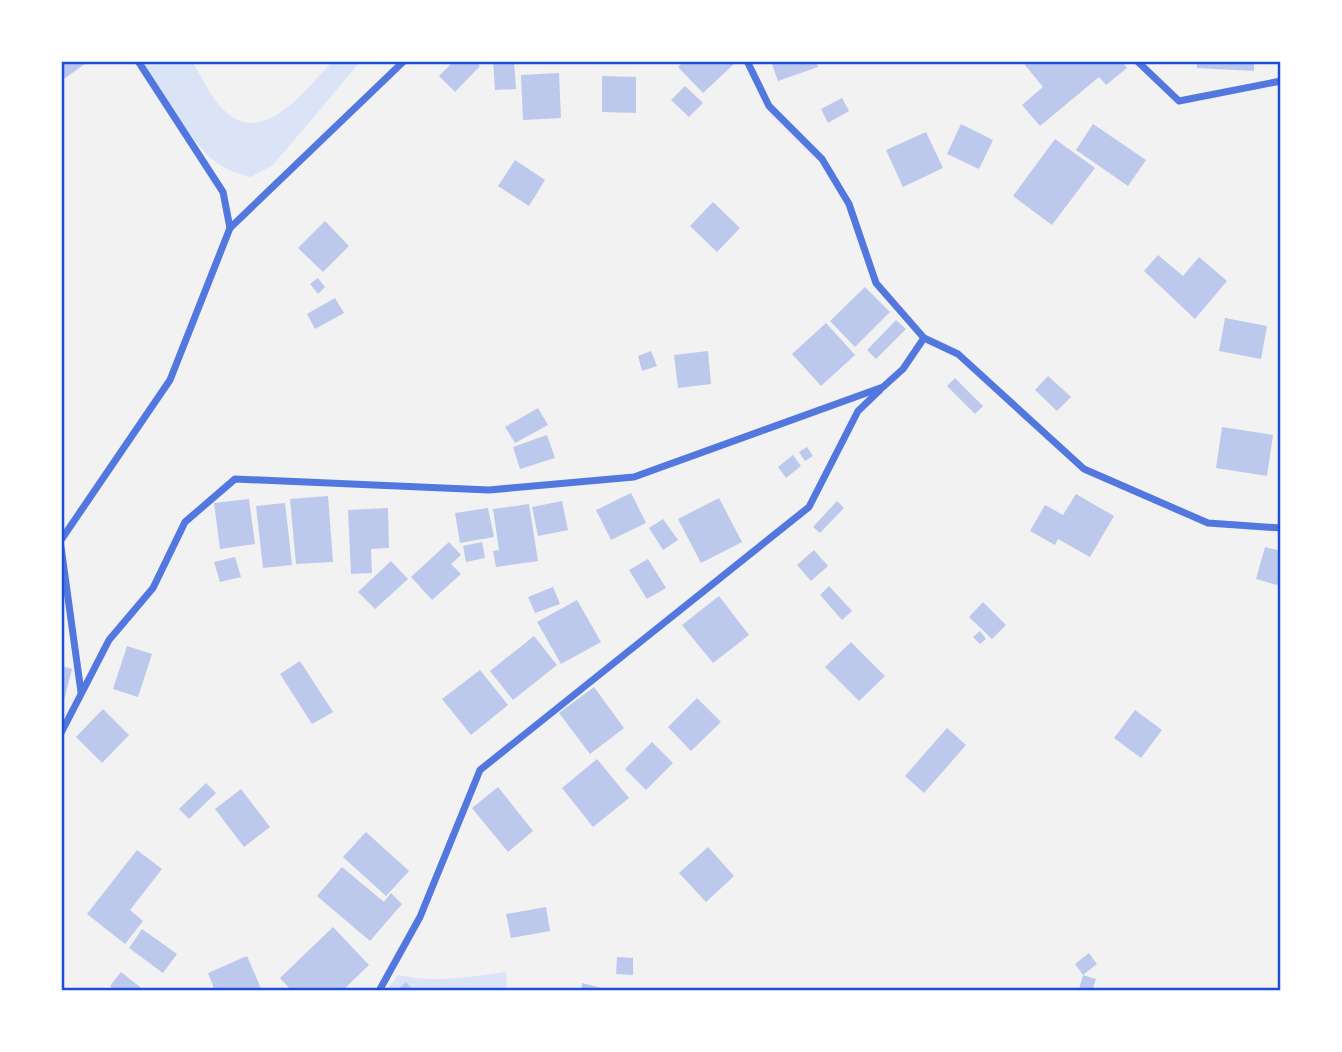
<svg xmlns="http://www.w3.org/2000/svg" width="1342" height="1052" font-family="Roboto,sans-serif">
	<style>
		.green { fill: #dbe4f7 }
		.building { fill: #bdc9ec }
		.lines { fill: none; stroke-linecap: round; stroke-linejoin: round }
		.minor { stroke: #5277de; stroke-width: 7 }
		.neatline { fill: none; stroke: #1d4ed8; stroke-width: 2.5 }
	</style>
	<rect width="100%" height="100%" fill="#f2f2f2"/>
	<g class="green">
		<path d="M144,61H192C202,77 211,99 225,111C264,149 307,87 333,61H361L273,165L251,177C237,174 224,169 212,159C197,146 149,80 144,61Z"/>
		<path d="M506,972L507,991H386L398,975C435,983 469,977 506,972Z"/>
	</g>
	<g class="building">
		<path d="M61,61H89L61,81Z"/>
		<path d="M454,61H475L480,66L455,92L439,76Z"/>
		<path d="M493,61H514L516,89L495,90Z"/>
		<path d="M685,61H733L735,63L703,93L678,67Z"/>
		<path d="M771,61H816L818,67L778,81Z"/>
		<path d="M1029,61H1122L1127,68L1106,85L1099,77L1040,126L1022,105L1043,87L1025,65Z"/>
		<path d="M1197,61H1254V71L1197,68Z"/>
		<path d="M559,73L561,118L523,120L521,75Z"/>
		<path d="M602,76L636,77V113L602,112Z"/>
		<path d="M685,86L703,103L689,117L671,100Z"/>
		<path d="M842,98L849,111L828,123L821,109Z"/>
		<path d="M961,124L993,140L979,169L947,154Z"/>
		<path d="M1093,124L1146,160L1128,186L1076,150Z"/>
		<path d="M926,132L943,168L903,187L886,150Z"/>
		<path d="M1055,139L1095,168L1052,225L1013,196Z"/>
		<path d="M515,160L545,180L529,206L498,186Z"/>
		<path d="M713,202L740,228L717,252L690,226Z"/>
		<path d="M325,221L349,246L323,272L298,248Z"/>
		<path d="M1158,255L1183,276L1199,257L1227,281L1195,319L1144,271Z"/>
		<path d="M318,278L325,287L318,294L310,284Z"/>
		<path d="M865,287L890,312L855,347L830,321Z"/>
		<path d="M335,298L344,313L315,329L307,314Z"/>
		<path d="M1225,318L1267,326L1261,359L1219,351Z"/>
		<path d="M896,320L906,329L876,359L867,350Z"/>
		<path d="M826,323L855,355L821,386L792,354Z"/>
		<path d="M651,351L657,366L642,371L638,356Z"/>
		<path d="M708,351L711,384L678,388L674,355Z"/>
		<path d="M1048,376L1071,397L1057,411L1035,390Z"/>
		<path d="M955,378L983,406L975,414L947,386Z"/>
		<path d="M538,408L548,425L515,443L505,427Z"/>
		<path d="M1222,427L1273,435L1267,476L1216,468Z"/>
		<path d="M547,435L555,458L520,469L513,447Z"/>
		<path d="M807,447L813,456L805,461L799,452Z"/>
		<path d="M793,455L801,466L786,478L778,467Z"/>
		<path d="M631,493L646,523L611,540L596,510Z"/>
		<path d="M1076,494L1114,516L1090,557L1058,539L1055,545L1030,531L1045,505L1063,515Z"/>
		<path d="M328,496L333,562L296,564L290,499Z"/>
		<path d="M719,498L742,542L701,563L678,519Z"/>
		<path d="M249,499L255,544L220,549L214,503Z"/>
		<path d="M562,501L568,530L538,536L532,507Z"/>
		<path d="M837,501L844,508L820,533L813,527Z"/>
		<path d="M285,503L292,565L263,568L256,506Z"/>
		<path d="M529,504L538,561L496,567L493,551L499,550L493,509Z"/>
		<path d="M388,508L389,548L371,549L372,573L351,574L348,510Z"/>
		<path d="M488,508L494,537L460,543L455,513Z"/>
		<path d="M663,519L678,540L663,550L649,528Z"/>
		<path d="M449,542L461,555L451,564L461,574L432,600L411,577Z"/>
		<path d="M482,542L485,558L466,562L463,546Z"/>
		<path d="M1265,547L1281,551V586L1256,579Z"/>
		<path d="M814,550L828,566L811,581L797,565Z"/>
		<path d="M235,557L241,577L220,582L214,562Z"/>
		<path d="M648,559L666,588L647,599L629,570Z"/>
		<path d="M391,561L408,579L375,609L358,592Z"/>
		<path d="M829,586L852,611L842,620L820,595Z"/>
		<path d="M553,587L560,604L535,613L528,597Z"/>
		<path d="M719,596L749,635L713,663L682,625Z"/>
		<path d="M577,600L601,642L561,664L537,622Z"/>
		<path d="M983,602L1006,625L992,639L969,617Z"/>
		<path d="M980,631L986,639L980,644L973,637Z"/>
		<path d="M534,636L557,665L513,700L490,671Z"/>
		<path d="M851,642L885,676L859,701L825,667Z"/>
		<path d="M127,646L152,654L138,697L113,689Z"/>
		<path d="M300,661L333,712L312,724L280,674Z"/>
		<path d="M61,666L72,669L62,708H61Z"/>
		<path d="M480,670L508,705L471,735L442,699Z"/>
		<path d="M594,687L624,728L590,754L559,713Z"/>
		<path d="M697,698L721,722L691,751L668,727Z"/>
		<path d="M103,709L129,735L102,763L76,737Z"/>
		<path d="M1135,710L1162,730L1141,758L1114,738Z"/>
		<path d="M947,728L966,745L924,793L905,776Z"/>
		<path d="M652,742L673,763L646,790L625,769Z"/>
		<path d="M597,759L629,798L593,827L562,788Z"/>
		<path d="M206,783L216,793L189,819L179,809Z"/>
		<path d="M498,787L533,831L508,852L472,808Z"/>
		<path d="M241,789L270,827L244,847L215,809Z"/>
		<path d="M366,832L409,871L386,896L343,857Z"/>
		<path d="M708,847L734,876L706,902L679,873Z"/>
		<path d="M137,850L162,869L130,910L143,921L125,944L87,914Z"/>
		<path d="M342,867L384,902L391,893L402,904L370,941L317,896Z"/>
		<path d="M546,907L550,931L511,938L506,914Z"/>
		<path d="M333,927L369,965L342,991H292L280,978Z"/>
		<path d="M142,929L177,954L163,973L129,948Z"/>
		<path d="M1089,953L1097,964L1083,975L1075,964Z"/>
		<path d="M247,956L262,991H215L208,973Z"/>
		<path d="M617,957L633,958V975L616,974Z"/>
		<path d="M121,972L145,991H115L110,986Z"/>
		<path d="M1083,975L1096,979L1092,991L1079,989Z"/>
		<path d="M406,982L414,991H396Z"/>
		<path d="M582,983L602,988L601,991H581Z"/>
	</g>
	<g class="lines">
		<g class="minor">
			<path d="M138,61L223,192L230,228"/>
			<path d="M747,61L769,106L822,159L849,204L876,283L924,338"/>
			<path d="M1137,61L1179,101L1281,81"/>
			<path d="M61,540L170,380L230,228L404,61"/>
			<path d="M61,547L81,692"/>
			<path d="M61,733L109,640L153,588L185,522L235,479L489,490L634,477L883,387L903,369L924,338L958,354L1084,469L1208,523L1281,528"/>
			<path d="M379,991L420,917L480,770L809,507L858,411L880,390"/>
		</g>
	</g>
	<rect width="1342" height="1052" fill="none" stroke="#ffffff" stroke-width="126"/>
	<rect x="63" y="63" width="1216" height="926" class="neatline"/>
</svg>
